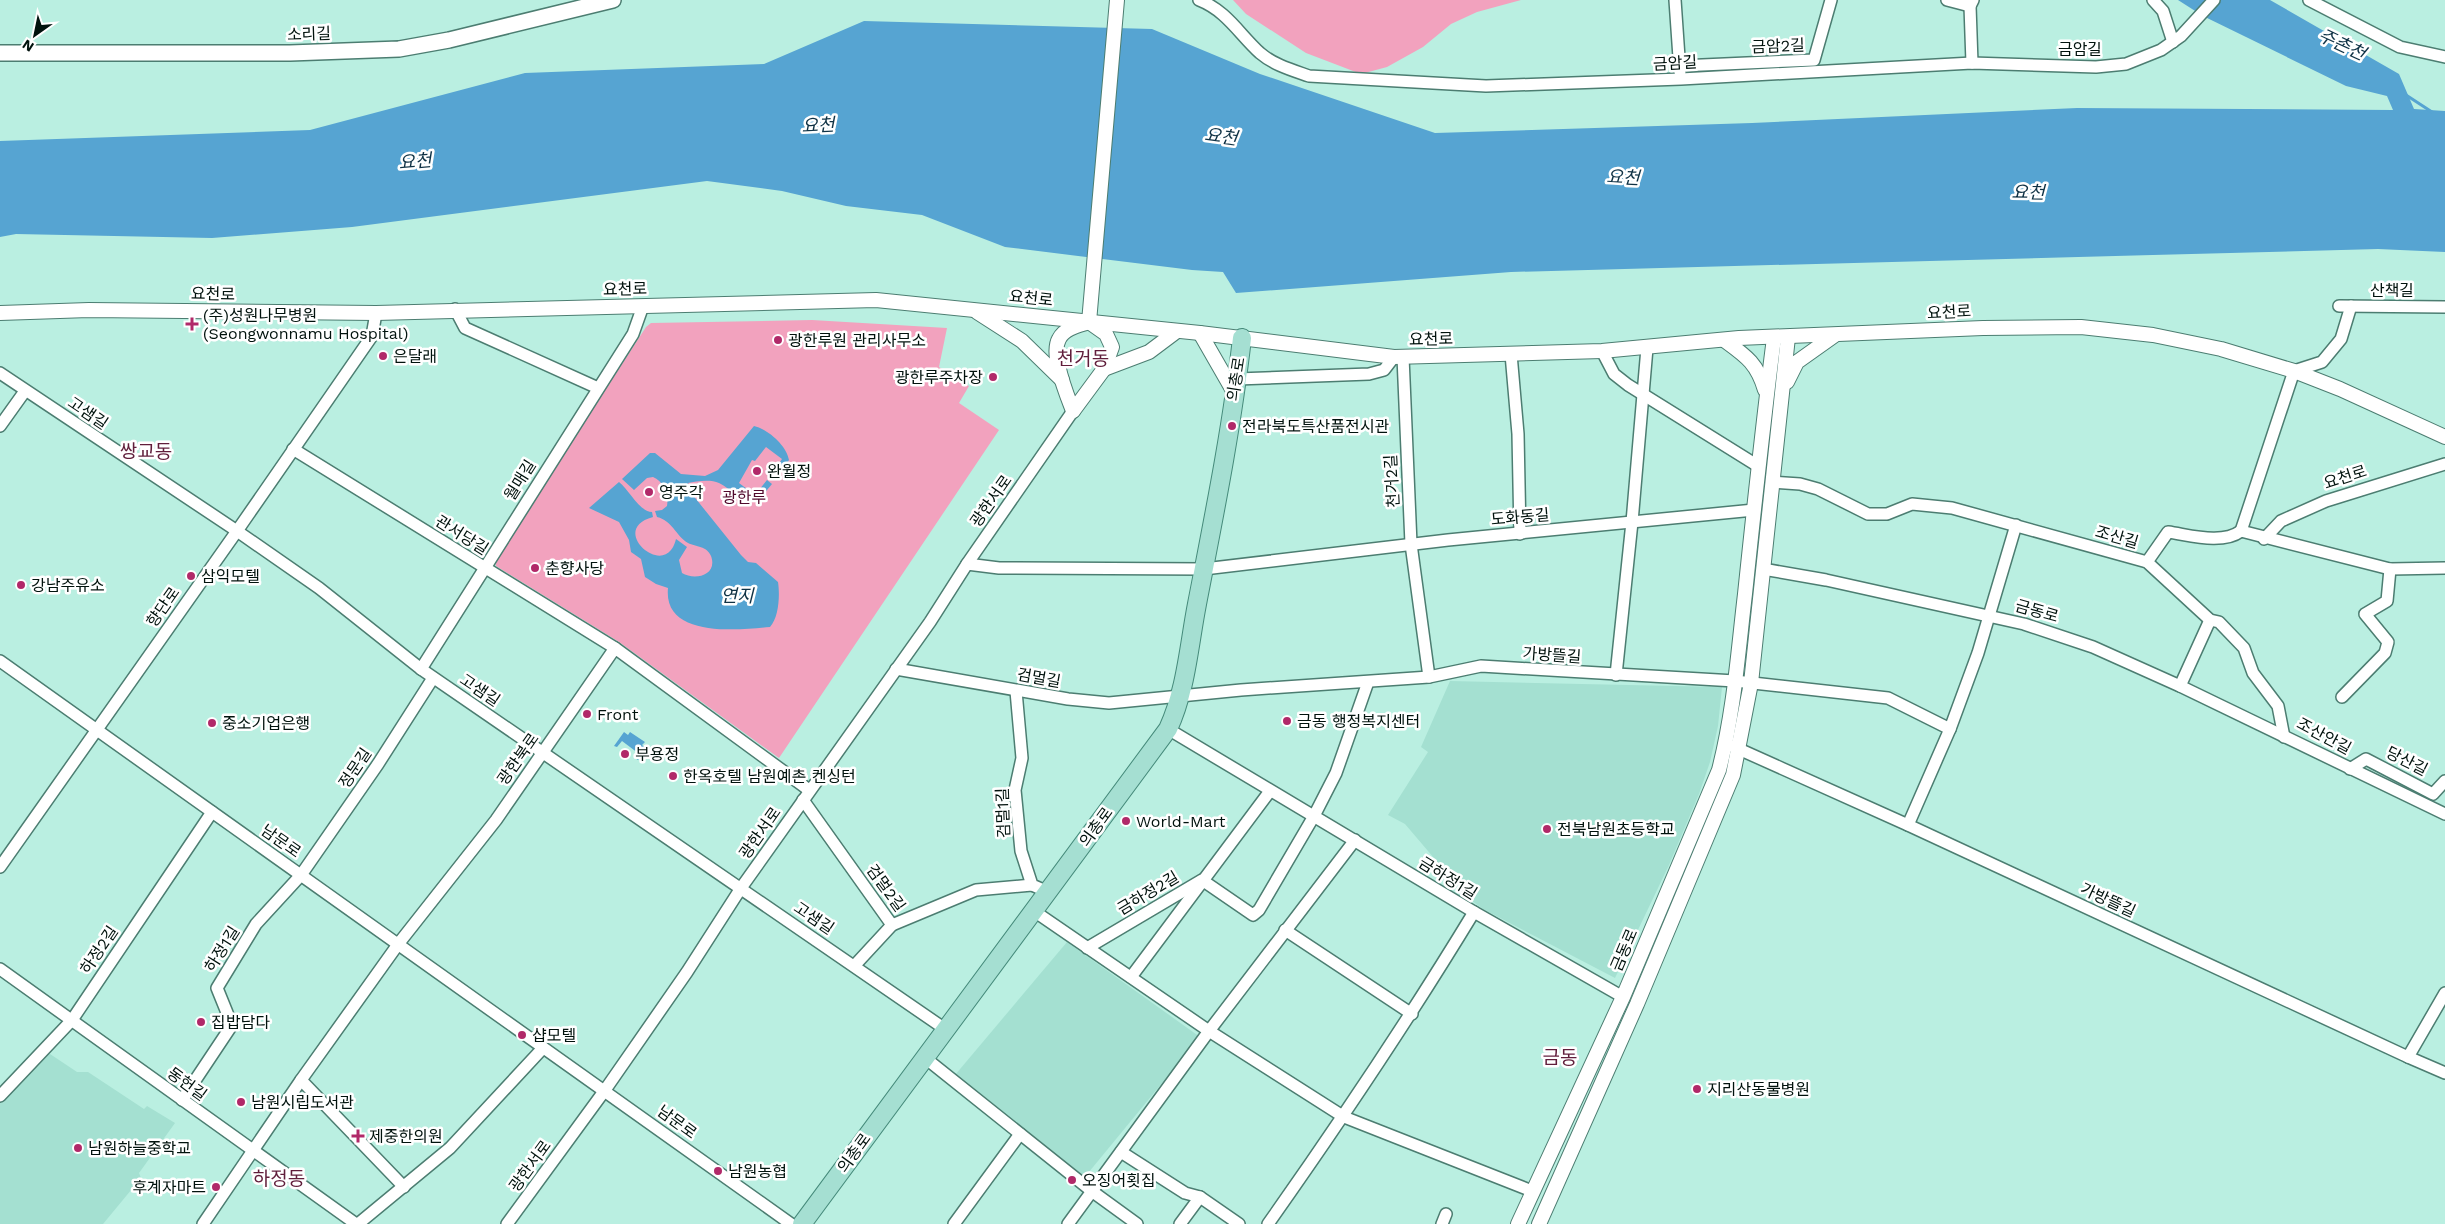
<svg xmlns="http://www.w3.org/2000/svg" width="2445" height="1224" font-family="'Work Sans','Noto Sans KR',sans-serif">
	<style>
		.built { fill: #a4e0d1 }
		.green { fill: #f2a2be }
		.water { fill: #56a4d2 }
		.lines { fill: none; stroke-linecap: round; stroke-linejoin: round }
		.stream { stroke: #56a4d2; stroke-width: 3 }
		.minor-casing { stroke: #4c7d71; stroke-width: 14 }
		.tertiary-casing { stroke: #4c7d71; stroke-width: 16 }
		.secondary-casing { stroke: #4c7d71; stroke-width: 18 }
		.primary-casing { stroke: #458a7a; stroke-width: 20 }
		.minor { stroke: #fff; stroke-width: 11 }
		.tertiary { stroke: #fff; stroke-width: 14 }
		.secondary { stroke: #fff; stroke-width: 15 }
		.primary { stroke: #a5dfd2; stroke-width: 18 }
		.poi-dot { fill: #b12969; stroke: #fff; stroke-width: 2 }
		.labels { text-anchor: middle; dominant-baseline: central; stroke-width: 5; stroke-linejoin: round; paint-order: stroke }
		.street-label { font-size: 16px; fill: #01120d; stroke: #fff }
		.poi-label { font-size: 16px; fill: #01120d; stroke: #fff; text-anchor: start }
		.park-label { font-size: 16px; fill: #51092c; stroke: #fff }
		.water-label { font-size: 18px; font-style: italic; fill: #0f3245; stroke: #fff }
		.quarter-label { font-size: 19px; fill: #601e3b; stroke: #fff }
	</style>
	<rect width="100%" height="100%" fill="#baefe1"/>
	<g class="built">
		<path d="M1450,681L1722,687L1718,726L1710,762L1699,794L1669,865L1615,978L1483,909L1468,898L1405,824L1388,815L1428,752L1421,747Z"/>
		<path d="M1067,942L1200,1037L1084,1178L950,1081Z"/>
		<path d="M47,1052L77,1072H88L144,1109L147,1106L175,1123L139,1173L141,1178L103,1224H0V1102Z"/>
	</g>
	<g class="green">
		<path d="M1233,0H1521L1477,12L1451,24L1423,47L1387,67L1361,74L1306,53L1246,14Z"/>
		<path d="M812,320L947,328L939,367L969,386L959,403L999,430L779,758L619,642L496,566L495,560L646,327L651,323Z"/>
	</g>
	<g class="water">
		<path d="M2178,0H2270L2399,74L2414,109L2445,111V252L2378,249L1511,272L1236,293L1223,272L1192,270L1005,247L922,215L846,206L782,191L707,181L352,227L212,238L16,234L0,237V141L310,130L525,73L764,64L864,21L1152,29L1260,74L1435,133L1752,123L2077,108L2393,110L2387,96L2346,86L2203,16Z"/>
		<path d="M754,426C768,429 787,446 789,460L776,479L771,475L782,459L766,447L755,461L752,460L739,483L755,495L767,480L772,484L757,502C740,503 732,489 719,483C711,479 696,481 688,483L692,494L741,555L748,562L756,563L778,582C780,595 779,617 770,627C738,630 663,638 668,588L656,584L645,577L641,559L631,552L629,540L619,522L589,508L619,482C629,490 640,512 652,512L653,517C611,528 655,571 671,550C673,548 675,543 676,539L687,547L679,560L682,573C695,581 718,575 711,556C707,546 696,547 688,543C675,535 673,521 657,517L655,511L662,510L667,506C669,494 664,482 653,477L647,478L634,490L622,479L650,453H655L681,474L705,476L718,470Z"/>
		<path d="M624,732L628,735L630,732L645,742L642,745L646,748L638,760L635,758L638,753L622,741L617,747L614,746Z"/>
	</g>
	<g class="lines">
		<path class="stream" d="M2406,95L2432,112"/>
		<defs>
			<g id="minor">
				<path d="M1199,0C1227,11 1239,34 1260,53C1274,65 1292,70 1309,76L1486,86L1681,79L1972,63L2096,67L2126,64L2161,50L2181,36L2214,0"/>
				<path d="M1675,0L1680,72"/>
				<path d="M1947,0L1970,6"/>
				<path d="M2153,0L2163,11L2173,42"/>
				<path d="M2309,0L2400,47L2445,57"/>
				<path d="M1972,63L1970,6L1973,0"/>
				<path d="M1680,66L1814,60L1831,0"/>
				<path d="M2339,306L2445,307"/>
				<path d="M455,309L465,328L598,388"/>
				<path d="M1602,351L1614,374L1628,385L1758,466"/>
				<path d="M1511,354L1518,434L1520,534"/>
				<path d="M1403,357L1411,544L1429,677"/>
				<path d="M0,373L237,531L319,588L421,669L945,1029"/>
				<path d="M1237,379L1369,374L1384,370L1394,357"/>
				<path d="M0,426L25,391"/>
				<path d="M293,449L615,648"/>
				<path d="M1772,482L1800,484L1818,489L1868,514H1887L1912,504L1952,508L2147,562L2210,620L2219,622L2244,648L2253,673L2278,706L2284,737"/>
				<path d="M2241,531L2294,371L2322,362L2341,339L2351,306"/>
				<path d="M2241,531L2390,569L2445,568"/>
				<path d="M2264,539L2281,521L2326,501L2445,464"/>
				<path d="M2147,562L2168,532C2190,535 2222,545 2241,531"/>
				<path d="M967,564L999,568L1204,569L1448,540L1754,510"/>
				<path d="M1763,569L1826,580L2024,624L2093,647L2180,686L2445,814"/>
				<path d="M0,661L791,1224"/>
				<path d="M421,669L633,334L643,306"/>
				<path d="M896,669L1068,699L1109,703L1241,690L1429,677L1481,666L1735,681L1888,698L1950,729"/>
				<path d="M1616,675L1632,522L1647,348"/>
				<path d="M2180,686L2210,620"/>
				<path d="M1016,691L1022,758L1015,790L1021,851L1032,885L1048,892"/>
				<path d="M2342,697L2385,653L2388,642L2365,614L2387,601L2390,569"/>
				<path d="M1168,729L1474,912L1623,997"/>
				<path d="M1732,746L1908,825L2408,1057L2445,993"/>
				<path d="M2350,769L2366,759L2433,794L2445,781"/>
				<path d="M803,800L892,925"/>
				<path d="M1908,825L1950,729L1978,653L2016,525"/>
				<path d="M0,867L237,531L372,336L376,313"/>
				<path d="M1034,911L1209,1031L1344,1117L1532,1191"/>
				<path d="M1285,930L1412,1014"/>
				<path d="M1087,948L1202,880L1253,915L1259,910L1314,816L1336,773L1368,682"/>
				<path d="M855,965L892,925L976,890L1032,885"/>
				<path d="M0,969L356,1224"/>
				<path d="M1131,977L1270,791"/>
				<path d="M924,1057L1093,1192L1137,1224"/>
				<path d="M2408,1057L2445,1073"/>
				<path d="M301,1080L404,1187"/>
				<path d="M0,1096L72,1020L212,812"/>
				<path d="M182,1100L232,1025L217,988L256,924L301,875L378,764L433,678"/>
				<path d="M1121,1152L1185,1193L1200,1197L1239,1224"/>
				<path d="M203,1224L301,1080L399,943L496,820L615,648L809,790"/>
				<path d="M358,1224L450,1148L543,1048"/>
				<path d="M507,1224L605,1090L687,972L741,888L930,622L967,564L1073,411"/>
				<path d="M954,1224L1020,1134"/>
				<path d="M1068,1224L1209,1031L1355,840"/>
				<path d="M1180,1224L1200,1197"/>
				<path d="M1268,1224C1340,1122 1409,1019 1474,912"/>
				<path d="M1442,1224L1446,1214"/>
			</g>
			<g id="tertiary">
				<path d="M977,312L1022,341L1062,380"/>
				<path d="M0,313L89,310L376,313L876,300L1200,333L1394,357L1602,351L1739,338L1983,328L2081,327L2153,335L2221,349L2294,371L2340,389L2445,437"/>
				<path d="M1089,322L1117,0"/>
				<path d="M1200,333L1235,394"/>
				<path d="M1724,340C1746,356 1757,363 1765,390"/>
				<path d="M1104,369L1149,352L1177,331"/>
				<path d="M1787,382L1797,362L1835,335"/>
				<path d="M1073,411L1104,369L1112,347L1106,334L1089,322"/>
				<path d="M1073,411C1067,395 1050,355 1059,339C1064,329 1076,326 1086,323"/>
				<path d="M1518,1224L1623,997L1719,770C1734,712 1738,653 1745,594C1754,508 1763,423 1774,338"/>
				<path d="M1539,1224L1637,1004L1733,775L1751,683L1788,337"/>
			</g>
			<path id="secondary" d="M0,53H290L399,49L449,40L613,0"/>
			<path id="primary" d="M802,1224L1168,729C1186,691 1189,645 1197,604C1214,516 1232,427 1242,338"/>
		</defs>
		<use href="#minor" class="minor-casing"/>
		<use href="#tertiary" class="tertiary-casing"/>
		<use href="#secondary" class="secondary-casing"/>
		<use href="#primary" class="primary-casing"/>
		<use href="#minor" class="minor"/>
		<use href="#tertiary" class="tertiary"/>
		<use href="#secondary" class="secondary"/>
		<use href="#primary" class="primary"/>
	</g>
	<g class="poi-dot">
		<path d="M189.5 316.5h5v5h5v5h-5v5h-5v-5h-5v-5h5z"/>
		<circle cx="778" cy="340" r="5"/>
		<circle cx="383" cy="356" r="5"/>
		<circle cx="993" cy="377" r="5"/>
		<circle cx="1232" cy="426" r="5"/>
		<circle cx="757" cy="471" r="5"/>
		<circle cx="649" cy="492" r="5"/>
		<circle cx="535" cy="568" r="5"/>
		<circle cx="191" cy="576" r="5"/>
		<circle cx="21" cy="585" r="5"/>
		<circle cx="587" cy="714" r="5"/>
		<circle cx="1287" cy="721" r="5"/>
		<circle cx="212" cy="723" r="5"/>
		<circle cx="625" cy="754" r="5"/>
		<circle cx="673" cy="776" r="5"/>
		<circle cx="1126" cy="821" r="5"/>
		<circle cx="1547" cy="829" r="5"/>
		<circle cx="201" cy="1022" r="5"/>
		<circle cx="522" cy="1035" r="5"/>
		<circle cx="1697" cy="1089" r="5"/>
		<circle cx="241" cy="1102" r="5"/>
		<path d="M355.5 1128.5h5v5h5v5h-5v5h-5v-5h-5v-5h5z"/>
		<circle cx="78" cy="1148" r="5"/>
		<circle cx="718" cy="1171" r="5"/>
		<circle cx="1072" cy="1180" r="5"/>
		<circle cx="216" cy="1187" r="5"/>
	</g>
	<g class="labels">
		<g class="street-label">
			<text transform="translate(309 34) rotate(-2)">소리길</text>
			<text transform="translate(1778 46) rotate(-2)">금암2길</text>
			<text x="2080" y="49">금암길</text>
			<text transform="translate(1675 63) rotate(-3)">금암길</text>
			<text transform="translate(625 289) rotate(-1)">요천로</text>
			<text x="2392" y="290">산책길</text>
			<text transform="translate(213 294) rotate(1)">요천로</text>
			<text transform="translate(1031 298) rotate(6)">요천로</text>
			<text transform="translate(1949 312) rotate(-3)">요천로</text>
			<text transform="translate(1431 339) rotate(-1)">요천로</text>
			<text transform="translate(1236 379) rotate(-81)">의총로</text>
			<text transform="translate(88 413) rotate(34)">고샘길</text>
			<text transform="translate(2345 477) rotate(-18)">요천로</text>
			<text transform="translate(520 480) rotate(-58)">월매길</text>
			<text transform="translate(1392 481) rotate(-93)">천거2길</text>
			<text transform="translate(991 501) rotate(-55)">광한서로</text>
			<text transform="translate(1520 517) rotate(-5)">도화동길</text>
			<text transform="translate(462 535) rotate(32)">관서당길</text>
			<text transform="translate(2117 537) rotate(16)">조산길</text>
			<text transform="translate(163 607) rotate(-55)">향단로</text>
			<text transform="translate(2037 611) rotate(16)">금동로</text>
			<text transform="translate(1552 655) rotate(4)">가방뜰길</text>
			<text transform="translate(1039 678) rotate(10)">검멀길</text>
			<text transform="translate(480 690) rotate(34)">고샘길</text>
			<text transform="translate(2324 736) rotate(28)">조산안길</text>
			<text transform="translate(518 759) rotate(-55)">광한북로</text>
			<text transform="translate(2407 761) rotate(27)">당산길</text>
			<text transform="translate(355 768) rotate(-56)">정문길</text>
			<text transform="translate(1003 813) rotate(-92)">검멀1길</text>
			<text transform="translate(1096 827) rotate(-54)">의총로</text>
			<text transform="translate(760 833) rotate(-55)">광한서로</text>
			<text transform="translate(281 841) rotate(35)">남문로</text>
			<text transform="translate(1448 878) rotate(32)">금하정1길</text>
			<text transform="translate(886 888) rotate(54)">검멀2길</text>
			<text transform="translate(1148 893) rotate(-31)">금하정2길</text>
			<text transform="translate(2108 900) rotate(25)">가방뜰길</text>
			<text transform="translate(814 918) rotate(34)">고샘길</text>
			<text transform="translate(222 949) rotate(-58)">하정1길</text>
			<text transform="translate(99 950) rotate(-56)">하정2길</text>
			<text transform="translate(1624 950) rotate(-67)">금동로</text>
			<text transform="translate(187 1084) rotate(36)">동헌길</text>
			<text transform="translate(677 1122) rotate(36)">남문로</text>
			<text transform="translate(854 1153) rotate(-54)">의총로</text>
			<text transform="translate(530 1166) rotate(-54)">광한서로</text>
		</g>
		<g class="poi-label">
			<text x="203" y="315">(주)성원나무병원<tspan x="203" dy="18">(Seongwonnamu Hospital)</tspan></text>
			<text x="788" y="340">광한루원 관리사무소</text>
			<text x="393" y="356">은달래</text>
			<text x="983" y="377" text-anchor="end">광한루주차장</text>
			<text x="1242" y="426">전라북도특산품전시관</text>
			<text x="767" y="471">완월정</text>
			<text x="659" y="492">영주각</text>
			<text x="545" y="568">춘향사당</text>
			<text x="201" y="576">삼익모텔</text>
			<text x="31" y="585">강남주유소</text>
			<text x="597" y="714">Front</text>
			<text x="1297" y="721">금동 행정복지센터</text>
			<text x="222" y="723">중소기업은행</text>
			<text x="635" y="754">부용정</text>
			<text x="683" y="776">한옥호텔 남원예촌 켄싱턴</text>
			<text x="1136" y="821">World-Mart</text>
			<text x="1557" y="829">전북남원초등학교</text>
			<text x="211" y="1022">집밥담다</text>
			<text x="532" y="1035">샵모텔</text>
			<text x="1707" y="1089">지리산동물병원</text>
			<text x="251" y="1102">남원시립도서관</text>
			<text x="369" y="1136">제중한의원</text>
			<text x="88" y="1148">남원하늘중학교</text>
			<text x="728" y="1171">남원농협</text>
			<text x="1082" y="1180">오징어횟집</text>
			<text x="206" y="1187" text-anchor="end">후계자마트</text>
		</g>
		<g class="park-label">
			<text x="744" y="497">광한루</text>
		</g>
		<g class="water-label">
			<text transform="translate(2342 44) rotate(25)">주촌천</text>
			<text transform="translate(818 125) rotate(-3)">요천</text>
			<text transform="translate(1221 136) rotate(8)">요천</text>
			<text transform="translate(415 161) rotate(-5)">요천</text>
			<text transform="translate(1623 177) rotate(3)">요천</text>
			<text transform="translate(2028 192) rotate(1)">요천</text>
			<text x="737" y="595">연지</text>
		</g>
		<g class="quarter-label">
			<text x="1083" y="358">천거동</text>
			<text x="146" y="451">쌍교동</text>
			<text x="1560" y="1057">금동</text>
			<text x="279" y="1178">하정동</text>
		</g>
	</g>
	<g transform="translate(35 35) rotate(213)" stroke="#ffffff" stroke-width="4" paint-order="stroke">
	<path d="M0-4L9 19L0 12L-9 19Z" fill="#01120d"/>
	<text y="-8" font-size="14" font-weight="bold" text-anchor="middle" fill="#01120d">N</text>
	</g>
</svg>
